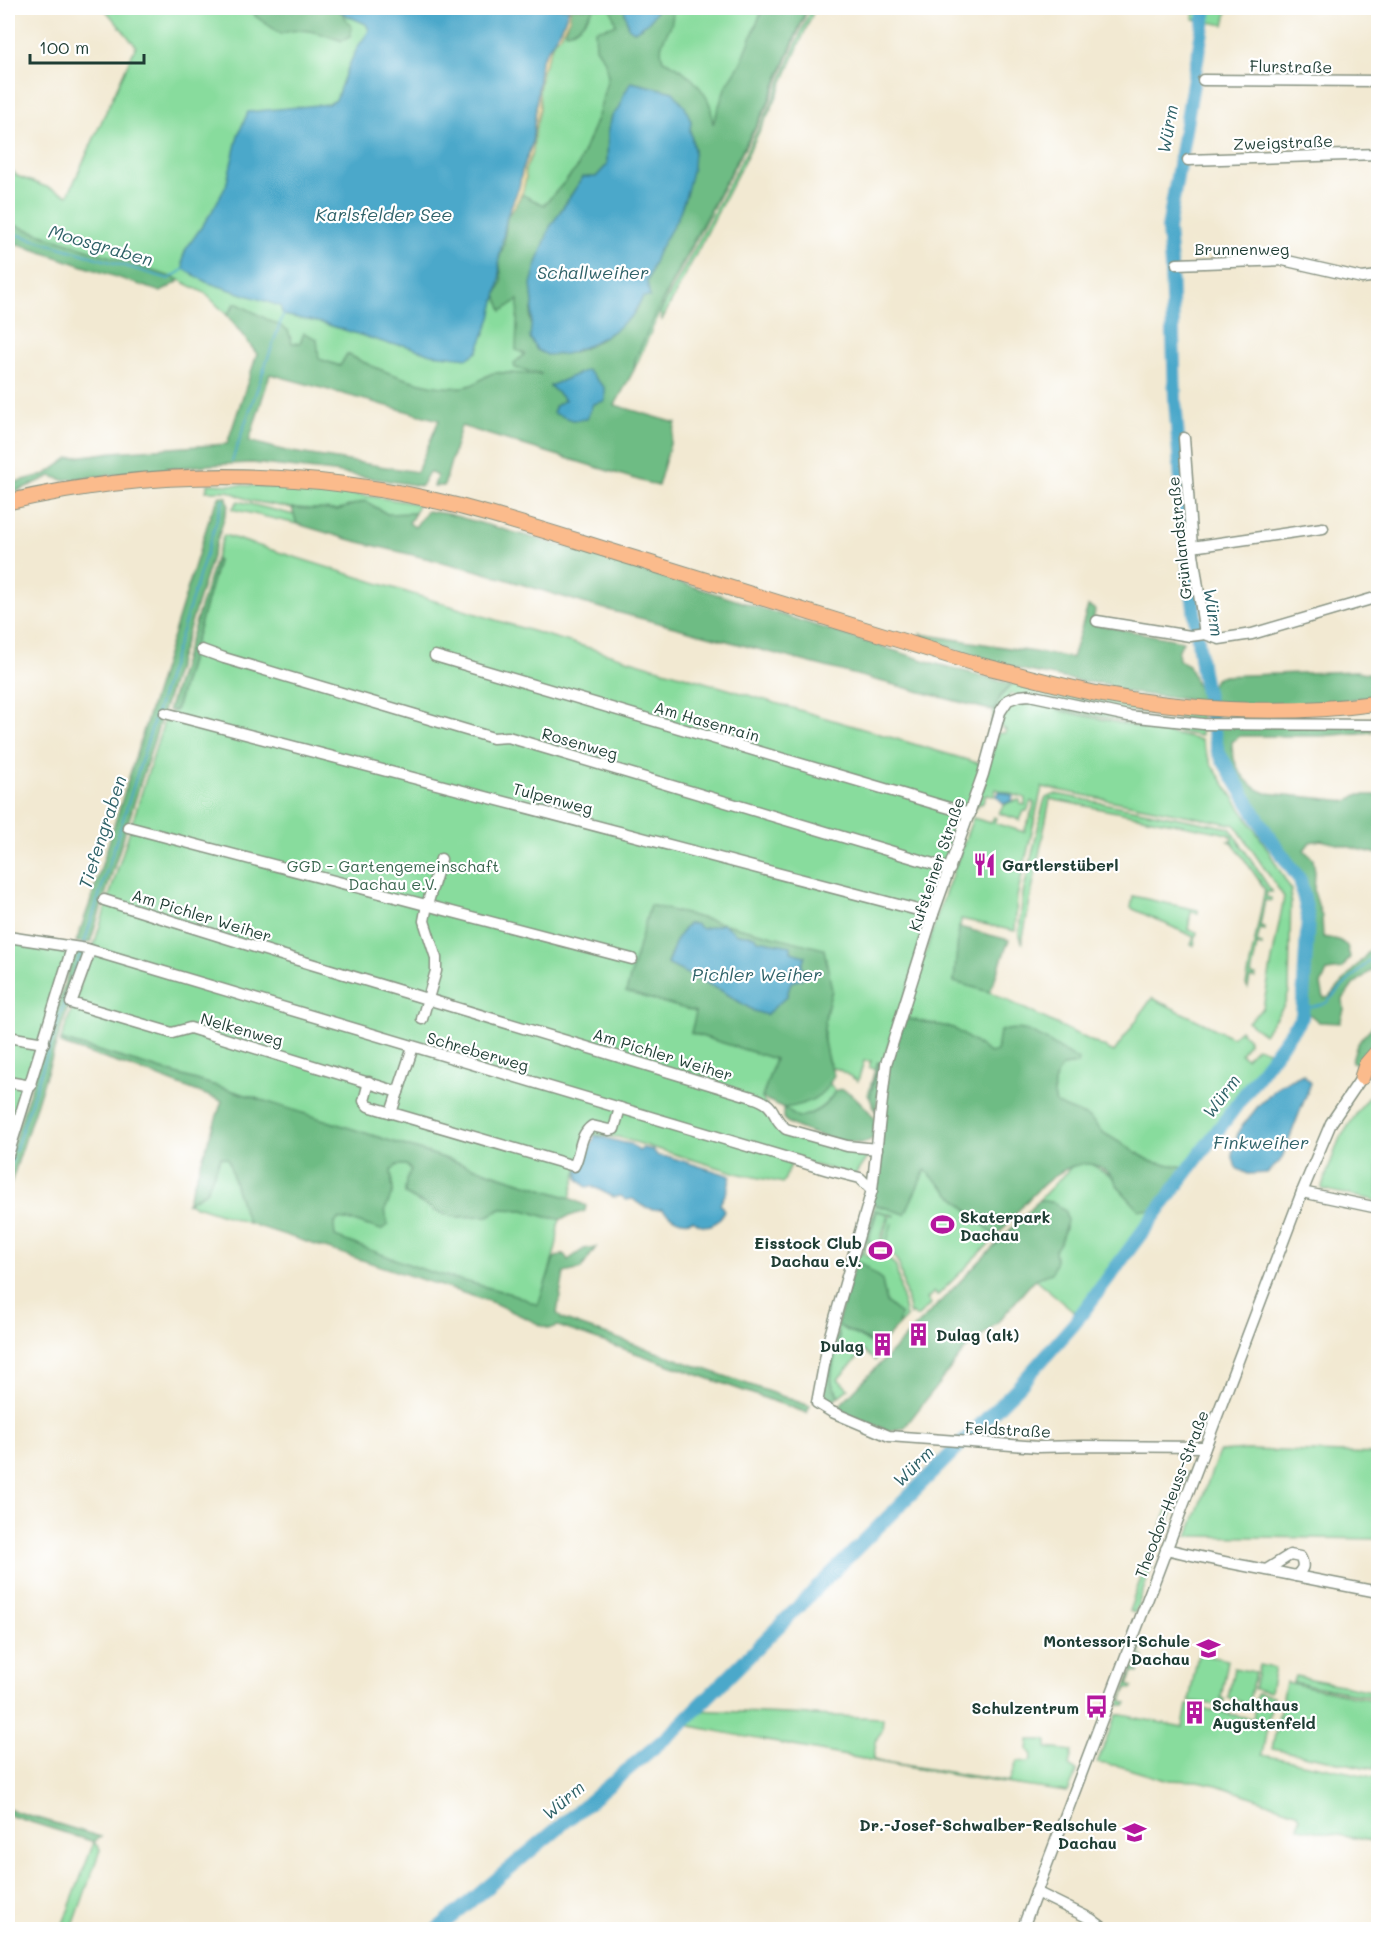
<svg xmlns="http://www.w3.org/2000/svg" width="1386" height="1937" font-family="Mali,sans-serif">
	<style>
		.green { fill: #88dc9d; stroke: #548c68; stroke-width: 1.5 }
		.forest { fill: #6ebc84; stroke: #467c5c; stroke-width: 1.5; fill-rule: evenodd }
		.sand { fill: #eeda9e; stroke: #868c69; stroke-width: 1.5 }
		.water { fill: #4ca8ca; stroke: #36727f; stroke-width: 1.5 }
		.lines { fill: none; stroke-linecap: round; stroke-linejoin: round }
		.stream { stroke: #4ca8ca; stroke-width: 2 }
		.river { stroke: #4ca8ca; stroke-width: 14 }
		.minor-casing { stroke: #889383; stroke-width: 13 }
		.highway-casing { stroke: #889383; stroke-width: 17 }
		.minor { stroke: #fff; stroke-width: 10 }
		.highway { stroke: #fbbb8c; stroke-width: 15 }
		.labels { text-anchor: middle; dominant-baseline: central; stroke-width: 4.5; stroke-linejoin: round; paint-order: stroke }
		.street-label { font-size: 16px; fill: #1f3d34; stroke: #fff }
		.poi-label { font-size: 16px; font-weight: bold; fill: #1f3d34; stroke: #fff; text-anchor: end }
		.park-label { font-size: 16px; fill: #39654e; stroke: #fff }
		.water-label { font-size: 18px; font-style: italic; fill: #2f6268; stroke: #fff }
	</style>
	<rect width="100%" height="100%" fill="#fff"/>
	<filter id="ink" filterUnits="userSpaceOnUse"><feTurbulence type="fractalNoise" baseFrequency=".0167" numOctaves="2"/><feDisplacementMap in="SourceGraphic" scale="12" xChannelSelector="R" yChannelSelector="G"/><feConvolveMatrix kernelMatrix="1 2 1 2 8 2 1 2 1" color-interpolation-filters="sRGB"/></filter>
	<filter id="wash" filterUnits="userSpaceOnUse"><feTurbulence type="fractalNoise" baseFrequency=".008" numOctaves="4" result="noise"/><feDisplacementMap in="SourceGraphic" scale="24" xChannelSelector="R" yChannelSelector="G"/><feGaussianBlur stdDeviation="1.35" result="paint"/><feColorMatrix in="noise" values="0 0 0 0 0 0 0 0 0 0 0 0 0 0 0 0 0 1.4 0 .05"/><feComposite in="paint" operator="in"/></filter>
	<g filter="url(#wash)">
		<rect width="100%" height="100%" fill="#f2e9d2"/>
		<g class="green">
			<path d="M104,8H808L768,106L731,173L669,291L634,370L635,361C599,367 562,374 526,375C516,375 504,371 494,373C485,374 478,384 470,386C433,395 379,371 347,354L340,366L319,359L317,350L300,343H292L235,303L227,315L205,293L177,279L8,223V165L17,176L68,195L136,46Z"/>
			<path d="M811,8H815L773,105L662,320L660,313L771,105Z"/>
			<path d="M1194,8H1228L1224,25L1193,19Z"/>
			<path d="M208,484C279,486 348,491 418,504L415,513L387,514L365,501L337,510L292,508L251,501L228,491H206Z"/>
			<path d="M238,501L294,515L297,524L232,509Z"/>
			<path d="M224,535L505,623L981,764L994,711L1000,697L1015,681L1200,714L1201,721L1010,694L983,765L882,1064L877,1063L870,1098L868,1095L875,1069L869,1067L871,1061H864L858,1081L838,1069L832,1068C818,1044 825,1015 832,990L697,1012L691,1033L775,1059L762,1098L779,1130L869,1155L855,1175L793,1160L783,1183L740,1174L618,1137L587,1134L570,1198L230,1090L61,1040L92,951L165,718L176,710L218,561L215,560Z"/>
			<path d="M1022,698L1047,702L1050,706L1062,711L1201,740L1211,764L1265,845L1291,890L1289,992L1284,1006L1264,1034L1248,1022L1263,1008L1284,897L1235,825L1042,787L1017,897L1015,931L961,919L954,982L990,992L1114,1052L1152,998L1232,1037L1240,1030L1248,1038V1043L1241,1054L1246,1058L1257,1047L1271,1052L1185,1167L1152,1162L1102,1132L1090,1118L1056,1104C1052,1088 1052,1079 1063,1066L1077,1064L1079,1060L1061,1051L1046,1041L990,1053L953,1028L905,1018L938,913L973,818L991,823L994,817L996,818L994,823L1024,832L1035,803L1031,801L1027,811H1024L1020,820L999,813C1003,804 1009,801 1020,800V804L1025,805V798L996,789L994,796L986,795L982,804H978L977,808L976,806L998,733H1005L1006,730L1002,728L1000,725L1007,705Z"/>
			<path d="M1051,704L1201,730V736L1062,709Z"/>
			<path d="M1056,794L1230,828L1272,892H1267L1266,897L1271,898V901L1265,900L1260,926L1265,927V930L1260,929L1257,942L1262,944V946L1257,945L1251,975L1256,976L1255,978H1250L1248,988L1246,985L1265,889L1233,843L1228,841L1232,840V837L1229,836V834L1050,799L1022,942L1019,933L1023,893L1044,802L1046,798Z"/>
			<path d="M1133,896L1198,910V913L1191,912L1188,930L1197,932L1194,946L1191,945L1194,937L1131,908Z"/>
			<path d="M8,940L58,949L69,953L8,1150Z"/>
			<path d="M830,1084L835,1091C826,1107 815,1112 798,1118L783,1107C801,1107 819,1097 830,1084Z"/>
			<path d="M1378,1086V1201L1321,1189L1339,1140L1365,1101Z"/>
			<path d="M221,1156L229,1159L237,1192L248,1223L187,1203L206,1192Z"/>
			<path d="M1082,1163L1091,1164L1113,1177L1119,1188L1139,1209L1152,1210L1076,1313L1035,1279L1043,1275L1056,1260L1055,1250L1065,1229L1055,1203L1039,1200L1073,1165Z"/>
			<path d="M397,1165H406L411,1170L406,1180L405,1194L436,1211L454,1217L488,1216L501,1209L524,1210L546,1217L561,1219C555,1227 559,1232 557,1241C553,1263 545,1284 538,1306L515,1295L427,1271L335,1238L333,1225L338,1219L354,1221L368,1226L387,1225L385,1210L393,1191L391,1171Z"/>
			<path d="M925,1170L996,1237L937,1296L934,1292L927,1299L931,1304L917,1317L912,1313L910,1315L899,1264L889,1249L885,1248L892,1223L885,1247L881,1246L890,1215L894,1216V1215L876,1210L864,1254L881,1260L883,1253L885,1254L896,1266L906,1318L898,1326L900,1314L886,1302L882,1280L856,1259L858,1253L861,1254L875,1205L905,1213Z"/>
			<path d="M877,1211L888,1214L879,1245L868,1242Z"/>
			<path d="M837,1325L883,1350L875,1361L864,1351L838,1379L848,1389L839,1396C837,1392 833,1387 832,1383C828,1372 839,1347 839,1334L837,1332Z"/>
			<path d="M1247,1450L1378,1454V1539L1188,1536L1219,1452Z"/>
			<path d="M1183,1472L1188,1474L1163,1538L1157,1536Z"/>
			<path d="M1146,1564L1152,1566L1135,1613L1129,1611Z"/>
			<path d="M1143,1642L1149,1644V1647L1143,1645L1140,1655L1144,1657L1143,1660L1138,1659L1134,1669L1139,1671L1138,1673L1133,1672L1128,1684L1133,1687L1132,1689L1127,1688L1122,1700L1127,1703L1125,1705H1119Z"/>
			<path d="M1198,1654L1228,1660L1221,1698L1224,1699L1223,1706L1189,1701Z"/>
			<path d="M1259,1665L1275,1668L1270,1692L1254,1689Z"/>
			<path d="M1234,1668L1255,1672L1248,1706L1240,1704L1241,1701L1228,1698Z"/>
			<path d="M1295,1676L1378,1692V1698L1293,1682Z"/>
			<path d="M1286,1682L1378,1701V1749L1374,1769L1272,1749Z"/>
			<path d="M1257,1693L1273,1696L1262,1755L1378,1778V1842L1298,1828L1300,1817L1296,1812L1217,1785L1197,1781L1165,1780L1119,1766L1097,1763L1117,1714L1183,1727L1187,1705L1253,1719Z"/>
			<path d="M695,1710L883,1718L882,1731L877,1738L873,1760L1009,1782L1017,1761L1028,1762L1031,1760L1032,1755L1028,1750L1029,1740H1047V1748L1072,1751L1069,1766L1077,1771L1068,1792C938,1775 809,1749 680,1724Z"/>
			<path d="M94,1842L100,1850L72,1929H61Z"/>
		</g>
		<g class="forest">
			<path d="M253,8H335L341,11L352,28L350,37L342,41C321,34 302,25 281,34L255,16Z"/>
			<path d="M570,8H594C587,18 579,31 566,32C565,24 570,16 570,8Z"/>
			<path d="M611,8H624L628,27L634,31C644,26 651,21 656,11L654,8H673C673,14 673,21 670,27C664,40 658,45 663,60C681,66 704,87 710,105C712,111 712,118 713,124L725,88L741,63L763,8H807L767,105L703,222L661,303L635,360L634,370L615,405L676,423L658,486L461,426L444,486H434L437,476L429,472L421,486L334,472L252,463L207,465L63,480L51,476L8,495V484L46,474L69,458L113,452L227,444L257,354L227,315L236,303L288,330L292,343H300L304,333L317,339L319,359L340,366L347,354C375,369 439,396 471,385C479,383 486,374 495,373C511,372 526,375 542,374L515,368L514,363L525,354L516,350L518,300L502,311L496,295L502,282L499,259L504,245L507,216L515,206L521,194L544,205L577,168L598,116L608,77L605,61L596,48L595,30L616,25ZM631,82L673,92L691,121L690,130L694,150L686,195L678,217L657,254L647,282L649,296L643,297C639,303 636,312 630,317C608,338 567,365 537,350L530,318L550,227L583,177H596L607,165L608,130L612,116L621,107L623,96ZM587,371L605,388L593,404L556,406L565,400L550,386ZM270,374L439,420L417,472L286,451L249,441Z"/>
			<path d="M8,223L177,279L178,282L161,292L8,241Z"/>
			<path d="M220,496L227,497L228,506L90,943L76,942L91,900L211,513Z"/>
			<path d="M365,501L387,514L415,513L409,523L415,527L427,511L448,514L588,553L933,663L1012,684L1000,697L994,711L590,605L475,570L351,540L297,524L292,508L337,510Z"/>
			<path d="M215,560L218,561L176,710L168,711Z"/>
			<path d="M1088,606L1095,609L1093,624L1183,641L1178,652L1179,660L1189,665L1197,686L1211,687L1215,679L1220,676L1357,671L1378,675V696C1350,699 1320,704 1291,705C1232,706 1170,698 1111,690L1108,684L1083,682L1009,667L925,640L921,634L1072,658Z"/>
			<path d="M1223,725H1368L1372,732L1320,736H1240L1232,742C1231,765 1245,785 1266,793L1348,801L1357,795H1378V854L1321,840L1310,842L1304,850L1313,859L1315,872L1314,892L1322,917L1323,937L1339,940L1347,946L1350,957L1342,969L1327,971L1321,985L1324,998L1330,997L1378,941V970H1372L1353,985L1343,999L1344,1010L1340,1023L1319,1022L1303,1009L1308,917L1300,880L1234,782L1218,752L1214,736Z"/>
			<path d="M650,905L824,949L832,990L826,1012L823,1037L828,1061L834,1075C825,1097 807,1105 784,1108L798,1118C811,1114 822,1110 830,1099C831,1098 835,1091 836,1091C846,1083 870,1112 875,1119L873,1138C869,1141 865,1143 860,1143C845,1143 791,1130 783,1118V1107L762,1098L775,1059L691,1033L696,1012L626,992ZM688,924H695L701,929L723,924L736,934L755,936L757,940C778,944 802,948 803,973L791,982L787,996L766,1014L754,1011L722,991L667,964L677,938Z"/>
			<path d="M959,927L1009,940L990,992L954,982Z"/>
			<path d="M75,950L86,952L8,1192V1160Z"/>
			<path d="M905,1018L953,1028L990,1053L997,1051L1000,1031C1007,1030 1017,1028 1024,1030C1041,1034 1062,1052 1079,1060L1077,1064L1063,1066C1052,1079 1052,1088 1056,1104L1090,1118L1102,1132L1152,1162L1185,1167L1152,1210H1139C1133,1203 1126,1196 1120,1189C1117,1186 1116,1181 1113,1177C1073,1133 1020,1210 996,1237L925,1170L905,1214L871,1203L889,1065Z"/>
			<path d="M1378,1021V1045L1362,1064L1352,1063C1354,1043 1365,1034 1378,1021Z"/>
			<path d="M61,1040L230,1090L570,1198L586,1206L585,1211L561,1219L546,1217L524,1210L501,1209L488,1216L454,1217L436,1211L405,1194L406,1180L411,1170L406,1165H397L391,1171L393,1191L385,1210L388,1225L381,1230L354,1221L338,1219L334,1225L335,1237L427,1271L515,1295L538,1305L554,1258L564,1254L568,1260L584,1249L596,1247L581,1269L564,1273L557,1313L562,1319L810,1406L807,1413L558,1326L549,1329L494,1303L248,1223L237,1192L228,1159L221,1157L206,1192L187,1203L222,1101L154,1075L60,1044Z"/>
			<path d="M878,1062L882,1064L876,1112L870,1098Z"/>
			<path d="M1039,1200L1055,1203L1065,1211L1067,1221L1060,1243L1055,1250L1056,1260L1052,1273L1035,1279L997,1323L963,1352L904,1428L889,1431L842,1412L840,1408L842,1403Z"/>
			<path d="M856,1259L882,1280L886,1302L900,1314L898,1326L879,1346L837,1325Z"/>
			<path d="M837,1332L839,1334C839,1347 829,1372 832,1383C833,1387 837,1392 839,1396L830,1404L821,1398Z"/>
			<path d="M8,1809L101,1837L94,1842L8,1815Z"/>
		</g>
		<path class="sand" d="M569,8H570V17L561,35L554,41L542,71L539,91L540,108L534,136L533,152L525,170L526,178L523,191L515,206L507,216L519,187L522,171L532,144L541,60L562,27Z"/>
		<g class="water">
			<path d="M335,8H569L562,27L541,60L532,144L522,171L519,187L507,216L499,259L500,280L491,318L477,352L468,358L431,354L404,345L389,344L322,323L283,315L280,306L206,282L184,269L183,264V257L186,249L211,213L226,186L238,135L248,112L328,104L336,100C342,81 349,63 358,47C361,41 366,37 369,30L366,24L348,16Z"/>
			<path d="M624,8H654L656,11C651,21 644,26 634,31L628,27Z"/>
			<path d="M631,82L673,92L685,107L691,121L690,130L694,150L693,167L686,195L678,217L657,254L647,282L650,297H643L632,316L612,332L589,345L566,354L547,355L537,350L530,338L533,303L531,284L536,266L550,227L583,177H596L607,165L608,130L612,116L620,107L623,96Z"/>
			<path d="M587,370L605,388V401L593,404L587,419L573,420L553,413L556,406L565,400L550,386Z"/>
			<path d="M1000,791L1013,796L1012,801L1004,804L996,796Z"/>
			<path d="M688,924H695L702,929L723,924L737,934L755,936L758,940L791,946V952L805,956L802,964V979L791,982L787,996L766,1015L754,1011L722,991L667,964L677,938Z"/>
			<path d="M1303,1074L1311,1083L1281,1160L1267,1173L1248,1174L1236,1168L1232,1154L1239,1130L1259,1105L1280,1085Z"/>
			<path d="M595,1136C607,1137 619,1143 631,1144L639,1151L643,1148L653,1150L658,1156L670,1157L731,1176L727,1191L720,1204L724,1210C719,1225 706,1231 693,1220C681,1225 671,1217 662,1209C652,1211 640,1206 633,1199L626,1200L621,1196L613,1197L592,1186L586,1187L578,1179V1171Z"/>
		</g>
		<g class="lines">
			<g class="stream">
				<path d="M8,232L169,279L184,269"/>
				<path d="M232,461L283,315"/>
				<path d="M84,944L223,500"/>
				<path d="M1303,1009L1326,1003L1378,952"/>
				<path d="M15,1151L81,952"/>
				<path d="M8,1173L13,1157"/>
			</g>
			<path class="river" d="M436,1930L675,1730L1018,1387L1074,1324L1302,1017L1308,917L1300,880L1267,834L1218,752L1202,672L1185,537L1175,399L1171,266L1168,229L1206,8"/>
		</g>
	</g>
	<g filter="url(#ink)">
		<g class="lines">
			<defs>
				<g id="minor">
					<path d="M1203,80L1378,81"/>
					<path d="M1188,160L1378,154"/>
					<path d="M1177,264L1283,260L1362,278L1378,276"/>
					<path d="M1184,438L1192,547L1205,634"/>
					<path d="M1192,547L1323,528"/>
					<path d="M1097,621L1190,636L1205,634L1219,639L1252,634L1378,597"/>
					<path d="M202,650L224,658L493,738L508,737L950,869"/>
					<path d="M435,656L970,814"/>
					<path d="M165,713L933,914"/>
					<path d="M128,827L632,959"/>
					<path d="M104,900L258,948L752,1097C780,1106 768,1114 786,1129L847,1146L877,1149"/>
					<path d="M8,937L87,949L828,1170L860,1178L872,1190"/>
					<path d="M90,951L71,1003L172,1033L190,1028L398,1092"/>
					<path d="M422,1019L436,971V958L424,921L427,905L441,859"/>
					<path d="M8,1037L44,1043"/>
					<path d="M8,1082L31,1086"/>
					<path d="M369,1082L364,1101L368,1106L574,1166C581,1153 579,1135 592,1126L609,1130L614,1129L620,1108"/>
					<path d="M391,1113L413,1047"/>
					<path d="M8,1155L72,948"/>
					<path d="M1302,1192L1378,1208"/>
					<path d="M1205,1447L1081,1446L1038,1447L889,1436L832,1412L817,1403L829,1339L872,1190L886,1064L933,914L983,774L1000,712L1008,700L1019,696L1029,695L1128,716L1203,724L1378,725"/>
					<path d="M1166,1549C1209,1560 1253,1567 1296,1576C1303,1569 1305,1566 1300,1557L1290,1555L1266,1570"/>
					<path d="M1296,1576L1378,1592"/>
					<path d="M1036,1892L1091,1919L1106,1930"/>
					<path d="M1022,1930L1302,1192L1331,1123L1362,1077"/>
				</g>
				<g id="highway">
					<path d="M8,502C131,473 258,469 383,490C472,505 559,536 646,562C758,596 870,632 983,666C1022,675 1060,686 1099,694C1191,711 1285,716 1378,703"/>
					<path d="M1362,1077L1366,1065L1378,1051"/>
				</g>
			</defs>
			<use href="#minor" class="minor-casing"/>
			<use href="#highway" class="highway-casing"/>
			<use href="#minor" class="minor"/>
			<use href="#highway" class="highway"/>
		</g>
	</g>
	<defs>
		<symbol id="restaurant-bare" viewBox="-9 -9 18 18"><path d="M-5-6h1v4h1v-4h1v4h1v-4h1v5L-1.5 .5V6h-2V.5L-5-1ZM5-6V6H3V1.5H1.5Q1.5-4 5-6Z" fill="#b5179e" stroke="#fff" stroke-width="2.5" paint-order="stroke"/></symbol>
		<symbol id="stadium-bare" viewBox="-9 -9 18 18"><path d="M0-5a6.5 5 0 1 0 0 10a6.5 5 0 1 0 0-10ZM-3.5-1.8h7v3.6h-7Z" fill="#b5179e" stroke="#fff" stroke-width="2.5" paint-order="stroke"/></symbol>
		<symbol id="building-bare" viewBox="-9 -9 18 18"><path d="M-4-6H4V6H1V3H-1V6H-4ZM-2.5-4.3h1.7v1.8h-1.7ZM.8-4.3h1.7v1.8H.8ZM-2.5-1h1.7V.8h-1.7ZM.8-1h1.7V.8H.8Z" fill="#b5179e" stroke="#fff" stroke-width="2.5" paint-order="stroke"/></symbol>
		<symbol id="school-bare" viewBox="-9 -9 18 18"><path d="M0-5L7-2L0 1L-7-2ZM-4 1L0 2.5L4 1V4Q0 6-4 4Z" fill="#b5179e" stroke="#fff" stroke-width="2.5" paint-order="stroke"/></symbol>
		<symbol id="bus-bare" viewBox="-9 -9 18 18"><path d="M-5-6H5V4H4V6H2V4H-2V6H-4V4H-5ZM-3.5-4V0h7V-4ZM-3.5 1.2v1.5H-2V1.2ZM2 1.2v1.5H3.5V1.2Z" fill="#b5179e" stroke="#fff" stroke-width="2.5" paint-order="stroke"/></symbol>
	</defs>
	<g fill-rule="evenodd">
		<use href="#restaurant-bare" x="968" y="848" width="33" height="33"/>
		<use href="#stadium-bare" x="926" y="1208" width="33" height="33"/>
		<use href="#stadium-bare" x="864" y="1234" width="33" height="33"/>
		<use href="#building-bare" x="902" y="1318" width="33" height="33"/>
		<use href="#building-bare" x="866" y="1328" width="33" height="33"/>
		<use href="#school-bare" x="1192" y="1632" width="33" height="33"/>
		<use href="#bus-bare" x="1080" y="1690" width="33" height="33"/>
		<use href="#building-bare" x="1178" y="1696" width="33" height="33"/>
		<use href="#school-bare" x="1118" y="1816" width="33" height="33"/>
	</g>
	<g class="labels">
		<g class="street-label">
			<text transform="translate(1291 66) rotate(1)">Flurstraße</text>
			<text transform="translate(1283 142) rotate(-2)">Zweigstraße</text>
			<text x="1242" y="248">Brunnenweg</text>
			<text transform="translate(1179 538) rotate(-96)">Grünlandstraße</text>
			<text transform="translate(707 721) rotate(16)">Am Hasenrain</text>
			<text transform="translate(580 743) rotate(16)">Rosenweg</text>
			<text transform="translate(553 798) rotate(15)">Tulpenweg</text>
			<text transform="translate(936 864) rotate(-71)">Kufsteiner Straße</text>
			<text transform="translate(202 915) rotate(17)">Am Pichler Weiher</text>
			<text transform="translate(242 1029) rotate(16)">Nelkenweg</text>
			<text transform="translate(478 1051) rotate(16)">Schreberweg</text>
			<text transform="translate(663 1054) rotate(17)">Am Pichler Weiher</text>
			<text transform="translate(1008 1429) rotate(3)">Feldstraße</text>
			<text transform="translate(1171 1494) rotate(-69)">Theodor-Heuss-Straße</text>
		</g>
		<g class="poi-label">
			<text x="1002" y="864" text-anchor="start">Gartlerstüberl</text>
			<text x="960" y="1216" text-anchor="start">Skaterpark<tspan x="960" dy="18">Dachau</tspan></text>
			<text x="862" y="1242">Eisstock Club<tspan x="862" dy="18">Dachau e.V.</tspan></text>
			<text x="936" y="1334" text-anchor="start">Dulag (alt)</text>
			<text x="864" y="1345">Dulag</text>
			<text x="1190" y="1640">Montessori-Schule<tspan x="1190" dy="18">Dachau</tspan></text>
			<text x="1212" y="1704" text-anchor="start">Schalthaus<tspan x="1212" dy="18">Augustenfeld</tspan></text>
			<text x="1079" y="1707">Schulzentrum</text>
			<text x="1117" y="1824">Dr.-Josef-Schwalber-Realschule<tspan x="1117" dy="18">Dachau</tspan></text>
		</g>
		<g class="park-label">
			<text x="393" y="865">GGD - Gartengemeinschaft<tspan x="393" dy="18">Dachau e.V.</tspan></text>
		</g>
		<g class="water-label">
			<text transform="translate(1167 129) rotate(-80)">Würm</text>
			<text x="384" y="214">Karlsfelder See</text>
			<text transform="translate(101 245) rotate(16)">Moosgraben</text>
			<text x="593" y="272">Schallweiher</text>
			<text transform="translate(1214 612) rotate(81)">Würm</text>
			<text transform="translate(102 832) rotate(-72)">Tiefengraben</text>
			<text x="757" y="974">Pichler Weiher</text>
			<text transform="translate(1221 1096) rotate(-53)">Würm</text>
			<text x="1261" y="1142">Finkweiher</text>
			<text transform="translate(913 1466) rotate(-45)">Würm</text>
			<text transform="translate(563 1800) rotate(-40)">Würm</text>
		</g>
	</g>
	<rect width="1386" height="1937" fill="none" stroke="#fff" stroke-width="30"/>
	<path d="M30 54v9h114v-9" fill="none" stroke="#1f3d34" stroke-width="3"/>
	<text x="39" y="54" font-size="18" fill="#1f3d34" stroke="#ffffff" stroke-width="4.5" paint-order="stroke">100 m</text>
</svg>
